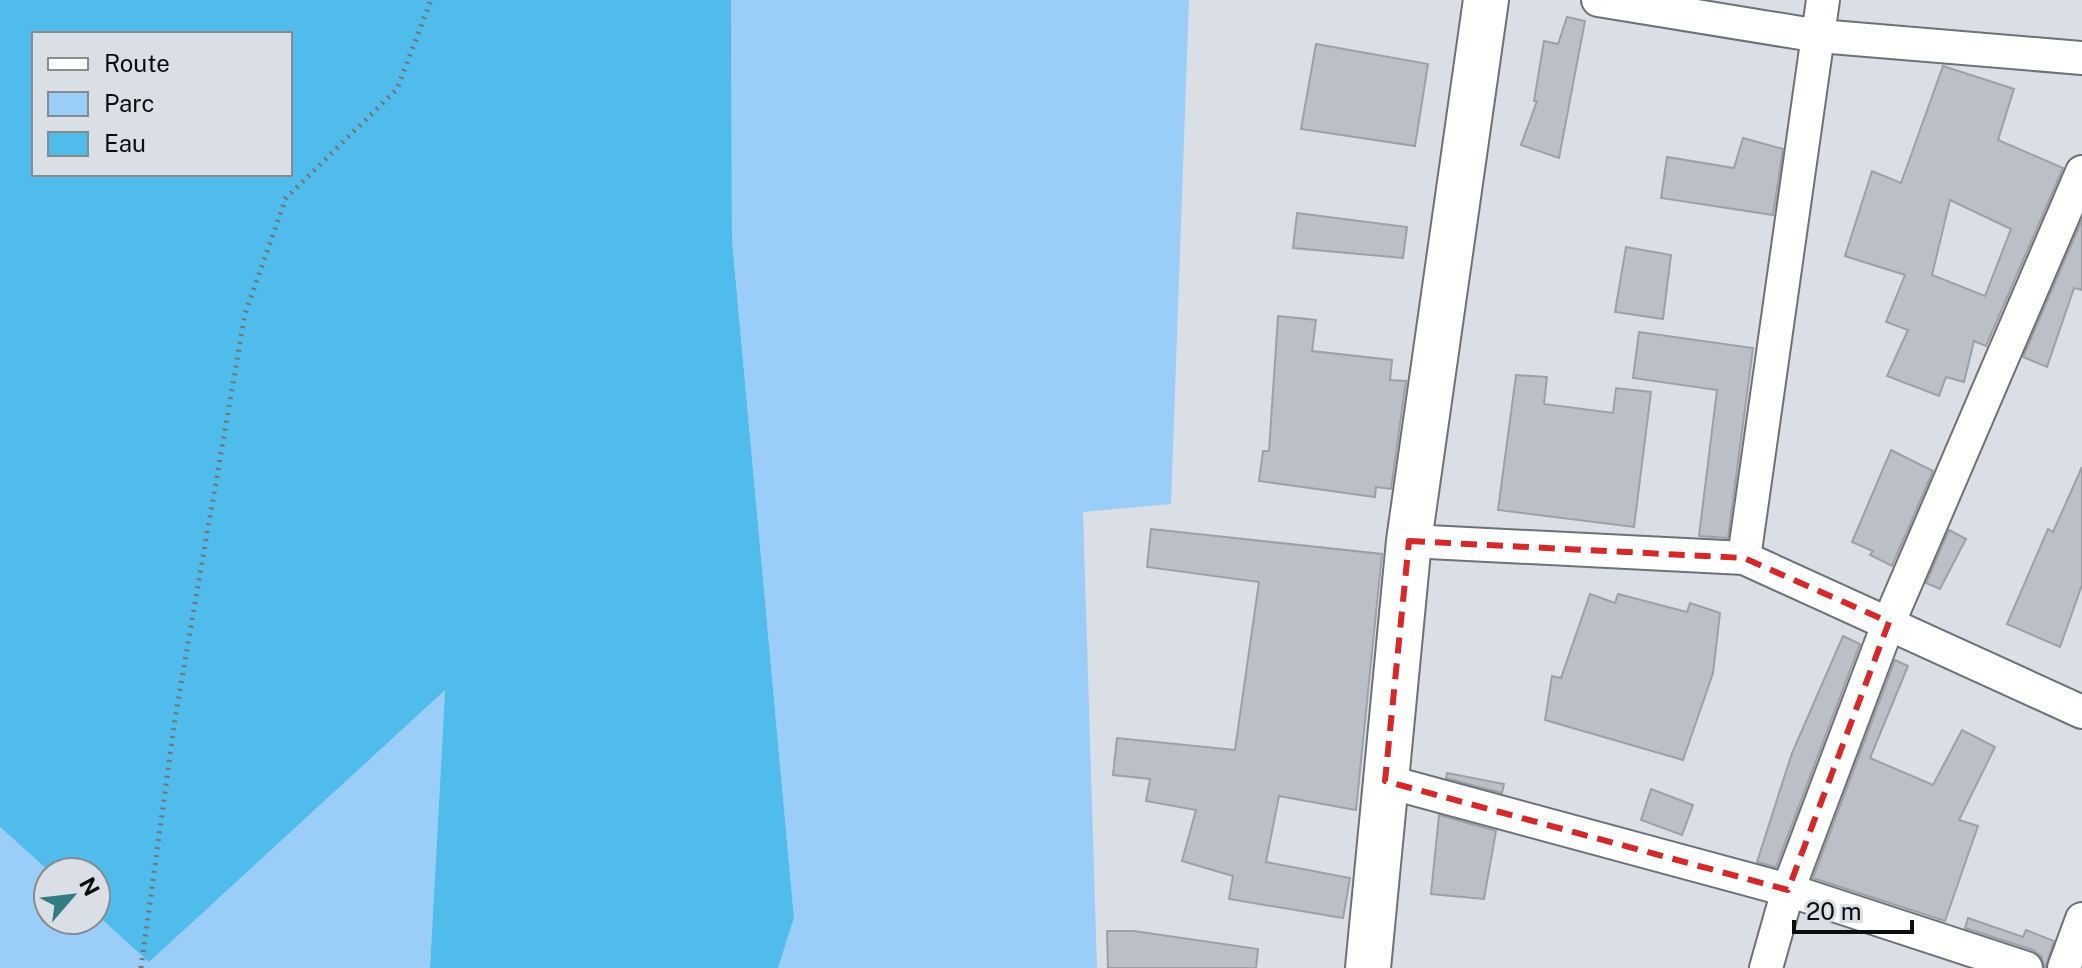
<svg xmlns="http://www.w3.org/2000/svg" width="2082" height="968" font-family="'Public Sans',sans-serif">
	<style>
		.green { fill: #9acef9 }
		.water { fill: #50bcec; fill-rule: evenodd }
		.building { fill: #bac0c5; stroke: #9ba1a7; stroke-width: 2; fill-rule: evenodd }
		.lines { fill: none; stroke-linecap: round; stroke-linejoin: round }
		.street-casing { stroke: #6c7277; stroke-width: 36 }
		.secondary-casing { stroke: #6c7277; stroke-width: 48 }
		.path { stroke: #717578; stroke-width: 5; stroke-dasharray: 2 6; stroke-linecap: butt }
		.street { stroke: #fff; stroke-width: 32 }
		.secondary { stroke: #fff; stroke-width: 44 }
		.marked { fill: none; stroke: #d62828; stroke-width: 6; stroke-dasharray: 16 10; stroke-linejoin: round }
	</style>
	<rect width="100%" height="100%" fill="#d9dfe5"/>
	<g class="green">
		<path d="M731,0H1189L1171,504L1083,512L1097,968H778L794,918L732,240Z"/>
		<path d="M445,689L430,968H0V827L50,872L48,920H96V914L149,961Z"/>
	</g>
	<path class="water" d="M0,0H731L732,240L794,918L778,968H430L445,690L149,962L96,914V872H50L0,827ZM34,34H290V174H34Z"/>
	<g class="building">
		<path d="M1567,17L1585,21L1559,158L1521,145L1537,101H1534L1544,41L1558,44Z"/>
		<path d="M1316,44L1428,64L1415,146L1301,129Z"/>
		<path d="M1943,66L2014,89L1998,140L2063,168L1986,346L1974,341L1964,382L1946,377L1939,396L1887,376L1908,330L1886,322L1905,275L1845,256L1872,171L1901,183ZM1950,200L2011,229L1985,296L1932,275Z"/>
		<path d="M1743,138L1783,149L1773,215L1661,198L1667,157L1734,168Z"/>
		<path d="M1297,213L1407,227L1403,258L1293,248Z"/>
		<path d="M2082,220V290L2074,288L2047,367L2023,357Z"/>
		<path d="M1626,247L1671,255L1663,319L1615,312Z"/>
		<path d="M1278,316L1316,320L1312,351L1392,360L1390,380L1406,381L1391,489L1376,487L1375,497L1259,481L1263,451H1269Z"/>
		<path d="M1639,332L1753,348L1728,538L1699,536L1717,390L1633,378Z"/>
		<path d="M1516,375L1547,377L1544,404L1613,413L1616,388L1651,392L1634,527L1498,510Z"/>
		<path d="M1891,450L1933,471L1892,566L1870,555L1873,551L1852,542Z"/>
		<path d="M2082,467V585L2060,647L2007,624L2048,529L2053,532Z"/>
		<path d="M1151,529L1382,554L1356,810L1279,796L1266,862L1350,878L1343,918L1229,899L1233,876L1182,861L1196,810L1146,801L1150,779L1113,775L1117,738L1235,750L1259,582L1147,567Z"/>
		<path d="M1949,530L1966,539L1940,589L1926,583Z"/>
		<path d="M1590,594L1615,603L1618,594L1687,612L1690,603L1720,613L1713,673L1683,760L1545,720L1552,676L1561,678Z"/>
		<path d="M1843,636L1860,644L1776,867L1757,862L1792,753Z"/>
		<path d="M1895,660L1908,666L1870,758L1933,785L1962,730L1995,747L1959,820L1978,826L1945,921L1813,878Z"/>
		<path d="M1447,773L1504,784L1502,793L1446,778Z"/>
		<path d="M1651,789L1693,805L1682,835L1641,820Z"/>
		<path d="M1439,815L1496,831L1484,899L1431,894Z"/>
		<path d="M1968,918L2023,937L2026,930L2054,941L2045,968L2041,956L2033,950L1965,928Z"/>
		<path d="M1107,931H1134L1258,949L1256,968H1108Z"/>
	</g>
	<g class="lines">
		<defs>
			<g id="street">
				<path d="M1598,0L1819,36L2082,58"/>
				<path d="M1409,541L1744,558L2082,712"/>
				<path d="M1744,558L1823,0"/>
				<path d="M1385,781L1788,890L2026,968"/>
				<path d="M1766,968L1788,890L1889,622L2082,172"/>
				<path d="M2064,968L2082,919"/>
			</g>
			<path id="secondary" d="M1368,968L1409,541L1486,0"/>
		</defs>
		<use href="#street" class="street-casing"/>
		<use href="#secondary" class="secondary-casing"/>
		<path class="path" d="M141,968L175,719L245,314L286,198L397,89L431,0"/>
		<use href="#street" class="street"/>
		<use href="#secondary" class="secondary"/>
	</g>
	<path class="marked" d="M1409,541L1744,558L1889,622L1788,890L1385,781Z"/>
	<rect x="32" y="32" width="260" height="144" fill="#d9dfe5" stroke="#878b8f" stroke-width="2"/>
	<rect x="48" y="58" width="40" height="12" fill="#ffffff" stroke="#878b8f" stroke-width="2"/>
	<text x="104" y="72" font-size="24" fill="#0b0d0e">Route</text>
	<rect x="48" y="92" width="40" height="24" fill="#9acef9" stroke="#878b8f" stroke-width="2"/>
	<text x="104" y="112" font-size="24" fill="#0b0d0e">Parc</text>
	<rect x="48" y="132" width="40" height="24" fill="#50bcec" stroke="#878b8f" stroke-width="2"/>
	<text x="104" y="152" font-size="24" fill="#0b0d0e">Eau</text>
	<g transform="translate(72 896) rotate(62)"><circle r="38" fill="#d9dfe5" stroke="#878b8f" stroke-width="2"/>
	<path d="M0-6L14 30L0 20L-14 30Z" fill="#327b81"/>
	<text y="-12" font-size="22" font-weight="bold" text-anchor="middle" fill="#0b0d0e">N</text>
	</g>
	<path d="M1794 920v12h118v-12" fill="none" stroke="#0b0d0e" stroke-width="4"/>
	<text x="1806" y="920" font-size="24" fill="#0b0d0e" stroke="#d9dfe5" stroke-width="6" paint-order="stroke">20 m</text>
</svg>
